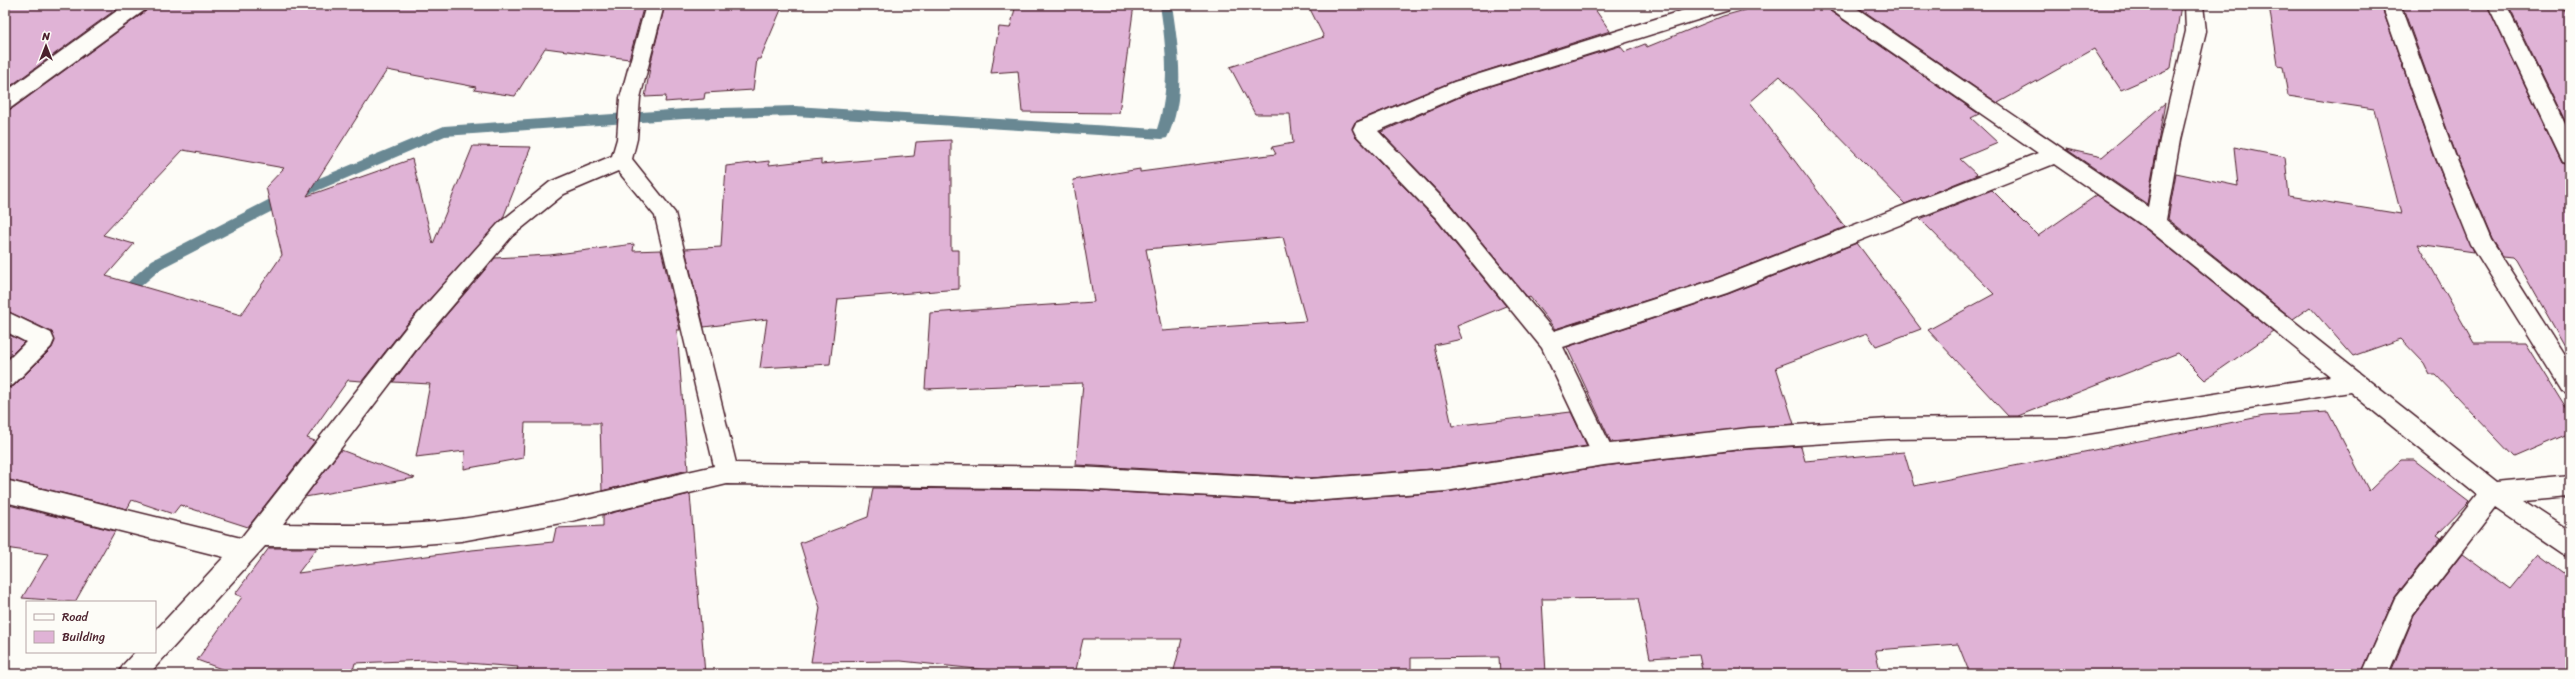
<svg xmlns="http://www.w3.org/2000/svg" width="2575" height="679" font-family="Sriracha,sans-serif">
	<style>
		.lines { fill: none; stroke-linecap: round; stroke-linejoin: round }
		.stream { fill: #698893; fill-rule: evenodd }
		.building { fill: #e0b3d6; stroke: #4a1f2b; fill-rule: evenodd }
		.minor-casing { stroke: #4a1f2b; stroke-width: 3 }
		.minor { fill: #fdfcf7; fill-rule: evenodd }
	</style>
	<rect width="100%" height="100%" fill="#fdfcf7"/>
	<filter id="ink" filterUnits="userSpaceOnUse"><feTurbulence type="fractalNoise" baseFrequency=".025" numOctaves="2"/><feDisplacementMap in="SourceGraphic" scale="8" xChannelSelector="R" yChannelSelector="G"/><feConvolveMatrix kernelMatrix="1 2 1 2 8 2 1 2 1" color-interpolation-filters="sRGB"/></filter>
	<g filter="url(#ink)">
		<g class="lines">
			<path class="stream" d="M1160,5H1172C1178,47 1187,98 1167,138L1162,139L795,116L684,119L445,136L284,205L162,268L125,300H115L113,296L152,260L274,197L444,126L684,109L795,106L1157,129C1171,87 1166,47 1160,5Z"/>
		</g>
		<g class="building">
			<path d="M5,5H122L5,90Z"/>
			<path d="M148,5H644L629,59L545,48L515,96L474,90L476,87L387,70L307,196L412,159L433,244L473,146L531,147L503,218L407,324L362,381L348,380L307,438L315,441L248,527L180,505L173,514L132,500L127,509L5,479V389L14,386L52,348L55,341L52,332L5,310V111L13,108L146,11ZM183,150L284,168L266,187L282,255L241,315L106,276L134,244L103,235Z"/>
			<path d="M665,5H783L760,59H757L753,90L705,93L704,99L665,102L666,96L645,97L651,62Z"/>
			<path d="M1016,5H1134L1119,113L1022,112L1018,71L991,73L999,27L1010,28Z"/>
			<path d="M1308,5H1592L1610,31L1454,81L1355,122L1352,128L1355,136L1435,219L1506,306L1457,326L1462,339L1434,345L1452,426L1571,412L1587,446L1446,468L1311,478L1076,465L1083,383L925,389L930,313L1094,302L1073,180L1140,169V172L1276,154L1272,147L1293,143L1290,114H1255L1230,67L1324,37ZM1283,237L1306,321L1162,331L1146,249Z"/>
			<path d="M1763,5H1828L1830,11L1979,114L1971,118L1998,143L1960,159L1977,175L1905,204L1780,76L1750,102L1845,227L1714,279L1555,329L1530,297L1528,298L1451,205L1381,132L1469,93L1620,46L1625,52L1645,44L1647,47L1723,16Z"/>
			<path d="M1855,5H2181L2171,68L2121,90L2094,49L1998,103Z"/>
			<path d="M2269,5H2381L2434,156L2474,252L2418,244L2474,343H2526L2570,414V433L2514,457L2436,375H2430L2424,363L2401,339L2353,356L2310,307L2293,319L2168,219L2176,173L2238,186L2234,147L2285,157L2289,196L2401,214L2374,109L2288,96L2283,66L2278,65Z"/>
			<path d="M2402,5H2487L2562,163L2570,165V355L2516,260L2513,257L2503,256L2492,239L2456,154Z"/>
			<path d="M2508,5H2563L2570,19V132Z"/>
			<path d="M2165,103L2147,204L2066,149L2102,157Z"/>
			<path d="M951,140V250H959V289L838,299L830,364L760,368L767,319L704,327L685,249L721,247L726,166L769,161V165L821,159V164L914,156L916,142Z"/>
			<path d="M1992,190L2038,236L2097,195L2147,230L2274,332L2205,380L2178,353L2018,416H2008L1928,330L1994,294L1920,219Z"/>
			<path d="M1857,243L1921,329L1876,346L1867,333L1776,367L1794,424L1611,442L1567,347L1728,294Z"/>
			<path d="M634,244L633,251L661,250L680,330H677L688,470L602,491L600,423H525L523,458L464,469L465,451L416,457L430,384L393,382L425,340L495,258L550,255Z"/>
			<path d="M5,333L24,342L5,361Z"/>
			<path d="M2328,412L2369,491L2401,460H2414L2469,502L2437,535L2441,538L2394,598L2361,674H1970L1958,644L1875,650L1881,674H1703L1699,655L1650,658L1638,598L1542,599L1546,674H1500L1499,657L1411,658V674H1173L1182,639H1083L1075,674H985L986,670L901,661L811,662L820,608L800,543L868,517L873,488L1078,490L1311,502L1446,492L1604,466L1749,449L1801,446L1805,461L1904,452L1914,486L2264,416Z"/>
			<path d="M341,450L415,478L305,497Z"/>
			<path d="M690,494L705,674H516L518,667L428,660L355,663L352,674H235L197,660L242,597L235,594L269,548H317L298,573L472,550L553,542L556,528L603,526V515Z"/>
			<path d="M5,504L115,531L75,602L22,598L48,554L5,548Z"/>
			<path d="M2462,554L2510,589L2538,555L2570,579V674H2390L2414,616Z"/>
		</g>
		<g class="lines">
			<defs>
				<g id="minor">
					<path d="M125,5H147L145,10L12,107L5,110V92Z"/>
					<path d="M646,5H664L640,98L637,139L632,159L675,213L736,463L1078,467L1311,479L1446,469L1589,447L1542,348L1436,218L1356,135L1353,129L1356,123L1454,82L1700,5H1731L1729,10L1468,92L1378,131L1450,206L1554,331L1714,280L2038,153L1831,10L1829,5H1852L2148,207L2160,140L2186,31L2185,5H2203L2206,31L2180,140L2166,220L2497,482L2570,475V497L2524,501L2570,531V556L2562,553L2496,508L2413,615L2388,674H2362L2395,599L2477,495L2350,392L2067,437L1888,439L1749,448L1604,465L1446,491L1311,501L1078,489L727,484L572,521L461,541L386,547L265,546L149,674H119L123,665L135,652H155V631L224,557L5,502V480L241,538L408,325L498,224L550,182L612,156L617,139L620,98ZM2054,164L2148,229L2330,376L2067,417L1888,419L1749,428L1610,444L1563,347L1727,293ZM618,171L655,216L714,466C630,485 547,507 461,519C402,527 342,525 283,524L424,339L512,236L564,194Z"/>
					<path d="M2382,5H2400L2455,155L2491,240L2570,364V393L2562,390L2471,244L2435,155Z"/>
					<path d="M2488,5H2506L2570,135V164L2563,162L2560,156Z"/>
					<path d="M5,311L51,333L54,340L51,347L13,385L5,388V363L26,342L5,331Z"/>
				</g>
			</defs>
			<use href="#minor" class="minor-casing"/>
			<use href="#minor" class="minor"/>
		</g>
	</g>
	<rect width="2575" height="679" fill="none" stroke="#fdfcf7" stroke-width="20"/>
	<rect x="10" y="10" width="2555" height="659" fill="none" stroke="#4a1f2b" stroke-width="1.5" filter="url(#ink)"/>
	<rect x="26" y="601" width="130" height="52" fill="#fdfcf7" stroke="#b5a4a5"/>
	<rect x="34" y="614" width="20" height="6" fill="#fdfcf7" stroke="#b5a4a5"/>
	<text x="62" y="621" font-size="12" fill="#4a1f2b">Road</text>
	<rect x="34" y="631" width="20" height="12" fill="#e0b3d6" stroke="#b5a4a5"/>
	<text x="62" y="641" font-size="12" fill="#4a1f2b">Building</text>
	<g transform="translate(46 46)" stroke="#fdfcf7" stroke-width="3" paint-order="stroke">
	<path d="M0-3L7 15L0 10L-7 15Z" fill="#4a1f2b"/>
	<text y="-6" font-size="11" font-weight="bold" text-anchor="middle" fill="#4a1f2b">N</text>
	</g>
</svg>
